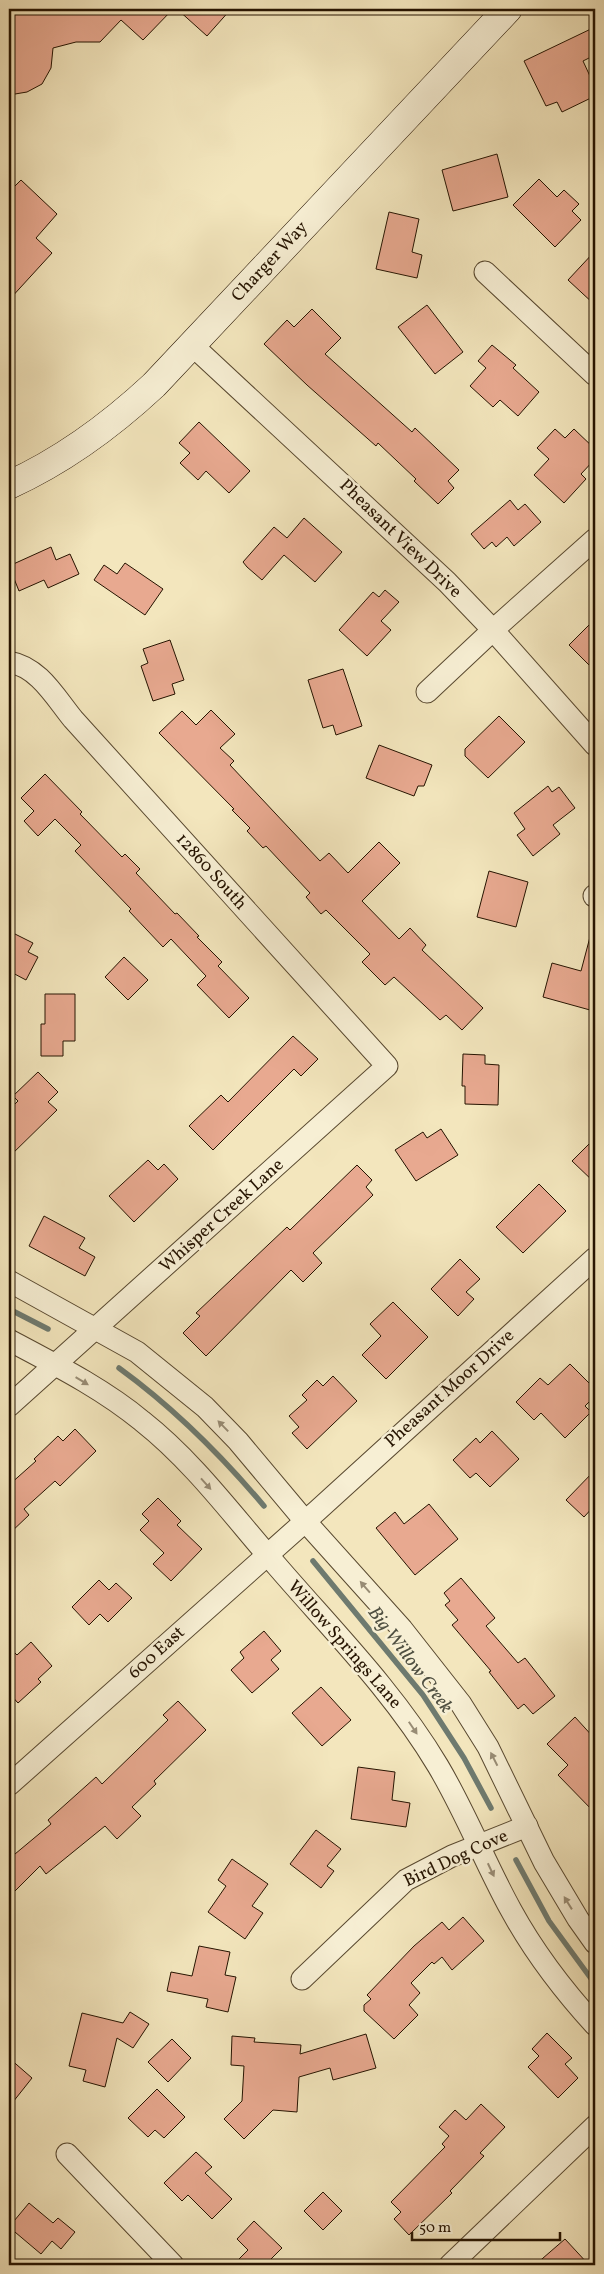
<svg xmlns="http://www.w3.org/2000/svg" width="604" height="2274" font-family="Vollkorn,serif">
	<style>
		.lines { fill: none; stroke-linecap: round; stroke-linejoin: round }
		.stream { stroke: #6e7a6f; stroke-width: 5.5 }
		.building { fill: #e8a990; stroke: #251300 }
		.street-casing { stroke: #58482f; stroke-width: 23 }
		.secondary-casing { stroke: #251300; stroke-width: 29 }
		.street { stroke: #f7efd4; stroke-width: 21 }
		.secondary { stroke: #f7efd4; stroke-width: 28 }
		.oneway { fill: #988c75 }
		.labels { text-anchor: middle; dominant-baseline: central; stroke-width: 5; stroke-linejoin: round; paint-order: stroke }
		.street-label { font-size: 18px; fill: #251300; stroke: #f7efd4 }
		.water-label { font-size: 19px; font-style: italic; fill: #4f4f41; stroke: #f7efd4 }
	</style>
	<rect width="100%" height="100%" fill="#f3e6bd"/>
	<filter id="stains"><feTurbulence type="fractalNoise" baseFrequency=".004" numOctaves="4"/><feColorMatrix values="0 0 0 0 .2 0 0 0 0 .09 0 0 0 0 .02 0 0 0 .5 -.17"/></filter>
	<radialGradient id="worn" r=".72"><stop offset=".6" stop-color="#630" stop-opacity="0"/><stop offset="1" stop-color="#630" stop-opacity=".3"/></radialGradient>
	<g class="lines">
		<g class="stream">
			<path d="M9,1309L48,1329"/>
			<path d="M119,1368C174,1408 221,1455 264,1506"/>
			<path d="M313,1561L423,1695L464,1758L491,1808"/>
			<path d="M516,1860L549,1921L595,1984"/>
		</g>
	</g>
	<g class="building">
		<path d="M9,9H173L143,40L121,20L100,42H76L53,48L51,68L42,84L27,92L9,95Z"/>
		<path d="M177,9H231L207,36Z"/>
		<path d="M595,27V55L583,61L595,87V96L562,112L557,102L546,106L524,61Z"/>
		<path d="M497,154L508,197L453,211L442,170Z"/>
		<path d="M539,179L557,197L564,190L579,204L572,211L581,220L555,247L513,205Z"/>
		<path d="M21,180L57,214L36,238L52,253L9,300V192Z"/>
		<path d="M389,212L419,219L412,252L422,255L417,278L376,269Z"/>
		<path d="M595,251V305L568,280Z"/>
		<path d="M427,305L463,352L435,374L398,327Z"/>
		<path d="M312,309L341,338L325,354L412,432L415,428L459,470L448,481L454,488L438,504L414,481L416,479L378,443L376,446L307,385L264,344L287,320L294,327Z"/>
		<path d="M492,345L516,365L513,368L539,392L518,416L500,400L493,407L470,386L486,368L478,361Z"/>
		<path d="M199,422L250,471L229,493L206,471L198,480L180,463L190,453L179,443Z"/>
		<path d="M555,429L565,438L574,429L595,449V459L581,474L586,479L564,503L534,475L549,459L537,448Z"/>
		<path d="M510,500L518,510L525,504L541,522L514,546L507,537L496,547L492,542L484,549L471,534Z"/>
		<path d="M304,518L342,552L315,582L284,555L262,580L247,567L243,562L274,527L287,538Z"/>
		<path d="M51,547L56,560L70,554L79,574L48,588L44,580L19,591L9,566Z"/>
		<path d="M125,563L163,589L145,615L94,580L104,565L117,574Z"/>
		<path d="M385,590L399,602L381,621L391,630L367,656L339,630L373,592L379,597Z"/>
		<path d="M595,619V671L569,645Z"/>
		<path d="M170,640L184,680L172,684L175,694L153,701L141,666L148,663L143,649Z"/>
		<path d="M343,669L362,726L336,735L333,725L323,728L308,680Z"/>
		<path d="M211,710L235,734L220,748L234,761L230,765L320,861L329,853L348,873L379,842L400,863L362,901L399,939L410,928L426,945L422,950L483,1008L462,1030L446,1015L440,1020L394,977L385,985L362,962L370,954L326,910L321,914L306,897L310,893L266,846L263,848L247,831L250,828L232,810L234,809L159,733L182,711L196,725Z"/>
		<path d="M499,716L525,742L488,778L465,756V749Z"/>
		<path d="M379,745L432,765L424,786H418L414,796L366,778Z"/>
		<path d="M45,774L82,812L80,814L122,857L125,854L140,869L136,873L175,914L177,913L199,936L197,937L222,962L218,966L249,998L229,1018L197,985L206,976L171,939L163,947L129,911L131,909L75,851L81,845L55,819L38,836L24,821L34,811L21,798Z"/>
		<path d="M548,786L552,792L559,787L575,808L553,825L560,834L533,856L517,835L525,829L514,813Z"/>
		<path d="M489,871L528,882L516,927L477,917Z"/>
		<path d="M9,931L33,943L28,952L38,957L26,980L9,971Z"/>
		<path d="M590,937H595V991L590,1010L543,997L552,963L581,971Z"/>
		<path d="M124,957L148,980L128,1000L105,977Z"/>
		<path d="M45,994H75V1041H63V1056H41V1024H45Z"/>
		<path d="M293,1036L318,1059L301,1076L294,1069L213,1150L189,1126L221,1095L228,1102Z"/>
		<path d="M463,1054L485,1055V1064L499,1065L498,1105L465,1104V1086H462Z"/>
		<path d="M38,1072L58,1092L48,1102L57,1110L9,1157V1110L18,1101L13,1096Z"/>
		<path d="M441,1129L458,1155L416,1181L395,1150L423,1132L427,1138Z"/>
		<path d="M595,1138V1183L572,1161Z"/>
		<path d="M148,1160L158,1170L164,1164L178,1179L134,1222L109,1196Z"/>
		<path d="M357,1165L372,1180L366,1187L373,1195L313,1253L322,1263L303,1282L291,1270L206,1356L183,1333L200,1316L196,1313L287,1227L290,1230Z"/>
		<path d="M539,1184L566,1211L523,1253L496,1227Z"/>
		<path d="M44,1216L85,1238L79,1248L95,1257L85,1276L29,1246Z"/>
		<path d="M460,1259L480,1279L466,1292L474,1299L458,1316L431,1289Z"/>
		<path d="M393,1302L428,1337L386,1379L362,1355L381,1336L370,1324Z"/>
		<path d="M570,1364L595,1389V1396L585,1406L591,1412L565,1438L541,1413L534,1420L516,1402L540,1378L548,1385Z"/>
		<path d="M333,1376L357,1401L307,1449L292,1433L299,1427L289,1416L307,1400L302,1395L317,1380L323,1386Z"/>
		<path d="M75,1429L96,1451L60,1486L55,1481L24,1509L29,1515L9,1534V1485L36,1461L34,1459L58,1436L63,1441Z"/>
		<path d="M492,1431L519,1459L490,1487L476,1473L470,1478L453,1460L476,1438L480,1443Z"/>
		<path d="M595,1470V1505L584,1517L566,1500Z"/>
		<path d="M158,1498L181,1521L177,1525L202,1549L171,1581L153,1564L164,1553L140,1530L149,1521L142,1514Z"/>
		<path d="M429,1504L458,1539L415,1575L376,1528L395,1512L404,1524Z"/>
		<path d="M461,1578L495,1618L486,1626L518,1663L525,1658L555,1696L533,1714L524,1704L518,1709L489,1672L491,1671L452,1625L458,1620L445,1605L450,1601L444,1593Z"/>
		<path d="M99,1580L109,1590L116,1583L132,1598L108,1622L100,1614L89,1625L72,1607Z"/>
		<path d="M264,1631L281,1651L271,1660L279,1669L252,1693L231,1670L244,1658L240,1652Z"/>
		<path d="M31,1642L52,1666L38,1679L41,1682L18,1703L9,1693V1647L17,1655Z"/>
		<path d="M321,1687L351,1720L322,1746L292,1713Z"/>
		<path d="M178,1701L206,1730L154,1781L156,1784L132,1807L141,1816L117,1839L105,1826L46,1874L40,1866L9,1897V1859L51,1824L48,1820L96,1777L102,1784L168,1720L163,1715Z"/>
		<path d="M575,1717L595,1739V1813L558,1775L568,1765L547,1744Z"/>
		<path d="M358,1767L395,1772L392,1800L410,1803L406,1827L351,1819Z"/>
		<path d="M316,1830L341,1849L327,1866L334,1871L321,1888L290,1864Z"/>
		<path d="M232,1859L268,1884L252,1906L263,1913L245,1939L208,1912L226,1886L218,1880Z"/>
		<path d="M463,1917L484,1941L452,1970L442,1957L434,1964L432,1962L411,1983L420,1993L409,2005L418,2015L394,2039L364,2011V2005L371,1999L367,1995L414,1946L442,1922L449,1930Z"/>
		<path d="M199,1946L230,1952L225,1975L236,1977L228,2012L206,2007L208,1999L167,1991L171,1972L192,1976Z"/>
		<path d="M130,2012L149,2024L133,2048L117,2038L105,2087L83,2081L86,2070L69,2066L82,2013L123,2023Z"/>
		<path d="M547,2033L572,2058L565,2064L578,2078L558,2098L528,2067L539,2056L532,2049Z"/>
		<path d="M366,2034L376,2068L333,2080L330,2068L299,2077L297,2112L273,2110L244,2139L224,2119L242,2101L244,2066L231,2065L232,2036L255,2038L254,2042L301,2045L300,2054Z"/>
		<path d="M172,2039L191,2058L168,2082L148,2062Z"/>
		<path d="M9,2058L32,2078L9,2107Z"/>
		<path d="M157,2089L185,2117L164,2138L155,2130L148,2137L128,2118Z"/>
		<path d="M481,2104L505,2127L480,2153L484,2156L450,2191L452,2193L409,2235L394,2219L401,2212L391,2202L445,2147L442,2144L449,2136L439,2127L455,2110L466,2120Z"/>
		<path d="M196,2152L212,2167L205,2173L232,2199L212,2219L188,2195L182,2201L164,2183Z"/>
		<path d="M323,2192L342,2211L323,2230L304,2211Z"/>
		<path d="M29,2203L53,2223L58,2218L75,2232L61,2249L52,2241L41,2254L9,2227Z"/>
		<path d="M254,2221L282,2248L265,2265H233L248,2250L237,2239Z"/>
		<path d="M565,2239L589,2265H535Z"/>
	</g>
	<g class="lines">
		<defs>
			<g id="street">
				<path d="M485,272L595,375"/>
				<path d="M192,345L447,582L493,630L595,745"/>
				<path d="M9,662C39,667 55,697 73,719L387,1066L9,1406"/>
				<path d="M427,692L493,630L595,539"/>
				<path d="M594,896L595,895"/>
				<path d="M9,1281L137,1352L205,1407L238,1441L305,1521L402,1629L461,1704L488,1747L544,1862L578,1919L595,1943"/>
				<path d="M9,1340C54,1364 102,1388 142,1421C194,1462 234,1517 277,1566C333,1631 394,1692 438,1766C466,1813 485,1863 511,1910C534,1952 563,1990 595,2025"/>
				<path d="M9,1785L318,1510L595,1258"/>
				<path d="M302,1979L406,1880L452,1856L527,1826"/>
				<path d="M67,2154L173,2265"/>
				<path d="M450,2265L595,2126"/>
			</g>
			<path id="secondary" d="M9,485C64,460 110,426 154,385L508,9"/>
		</defs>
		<use href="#street" class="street-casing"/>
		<use href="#secondary" class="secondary-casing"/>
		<use href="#street" class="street"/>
		<use href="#secondary" class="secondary"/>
	</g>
	<defs><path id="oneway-solid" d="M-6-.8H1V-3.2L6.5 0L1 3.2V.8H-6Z" transform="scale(1.25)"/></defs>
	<g class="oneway">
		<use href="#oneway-solid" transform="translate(82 1381) rotate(31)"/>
		<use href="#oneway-solid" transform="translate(223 1426) rotate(-134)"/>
		<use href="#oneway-solid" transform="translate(206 1484) rotate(48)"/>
		<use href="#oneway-solid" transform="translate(365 1587) rotate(-131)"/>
		<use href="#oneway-solid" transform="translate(413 1728) rotate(56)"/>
		<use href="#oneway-solid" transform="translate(494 1759) rotate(-117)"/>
		<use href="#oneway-solid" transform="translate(491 1870) rotate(65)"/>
		<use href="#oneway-solid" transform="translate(568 1903) rotate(-122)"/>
	</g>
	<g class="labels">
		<g class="street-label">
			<text transform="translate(270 262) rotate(-47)">Charger Way</text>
			<text transform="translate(400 539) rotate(44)">Pheasant View Drive</text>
			<text transform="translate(211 872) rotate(48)">12860 South</text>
			<text transform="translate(222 1216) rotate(-42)">Whisper Creek Lane</text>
			<text transform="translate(450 1389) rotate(-42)">Pheasant Moor Drive</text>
			<text transform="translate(344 1645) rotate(49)">Willow Springs Lane</text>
			<text transform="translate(157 1653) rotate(-42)">600 East</text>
			<text transform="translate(456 1859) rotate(-25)">Bird Dog Cove</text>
		</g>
		<g class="water-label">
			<text transform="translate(410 1660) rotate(53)">Big Willow Creek</text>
		</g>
	</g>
	<rect width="604" height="2274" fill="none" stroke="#f3e6bd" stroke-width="30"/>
	<rect x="10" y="10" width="584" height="2254" fill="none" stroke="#251300" stroke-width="2.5"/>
	<rect x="15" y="15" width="574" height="2244" fill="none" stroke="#251300"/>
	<path d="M412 2232v8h148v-8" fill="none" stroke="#251300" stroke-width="2.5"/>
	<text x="419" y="2232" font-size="15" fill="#251300" stroke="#f7efd4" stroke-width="4" paint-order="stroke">50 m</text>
	<rect width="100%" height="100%" filter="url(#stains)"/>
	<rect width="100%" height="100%" fill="url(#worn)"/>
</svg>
